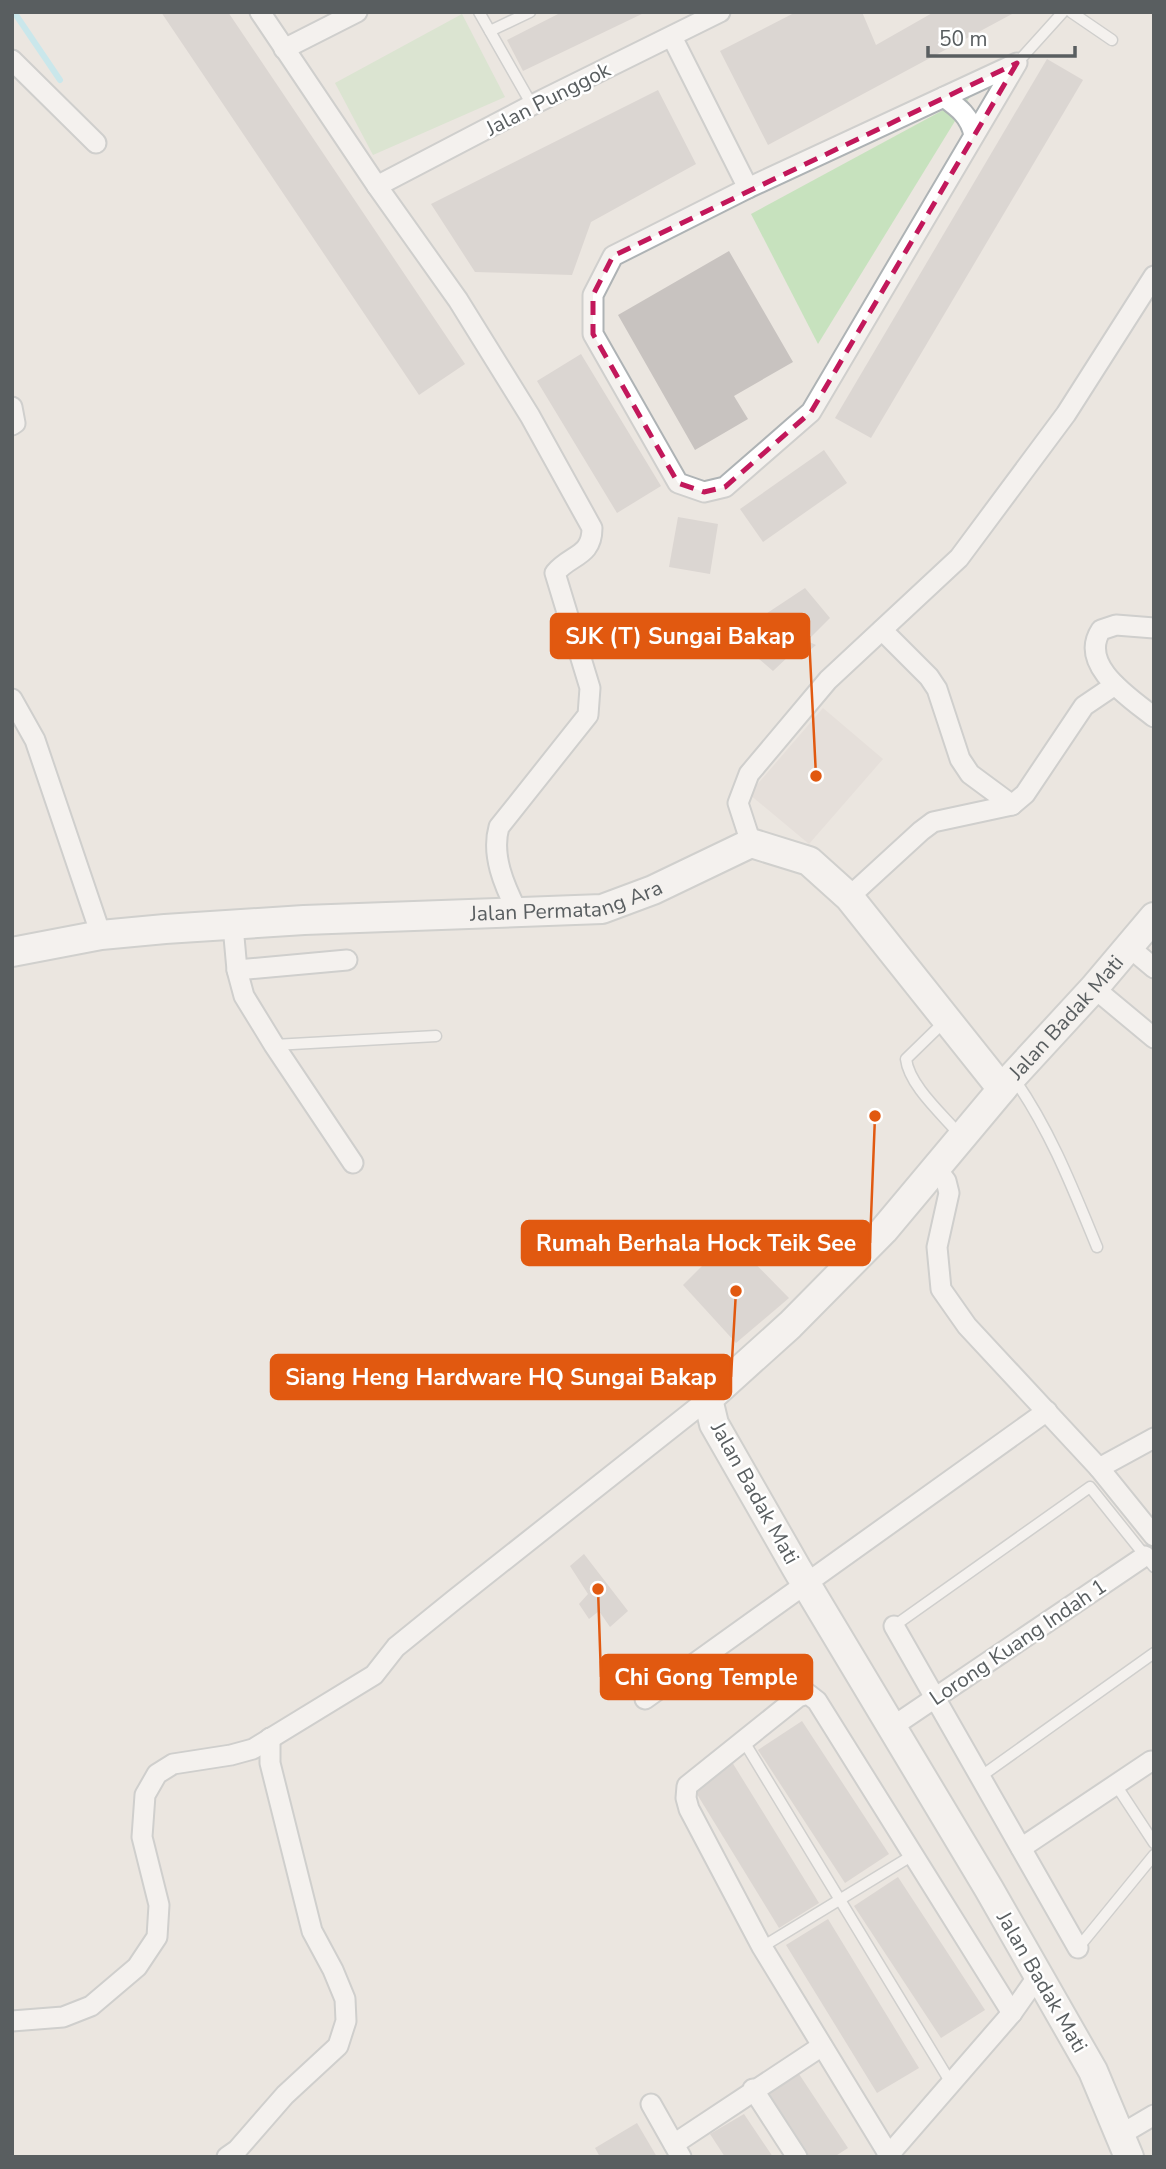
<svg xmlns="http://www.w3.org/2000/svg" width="1166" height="2169" font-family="'Nunito Sans',sans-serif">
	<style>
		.education { fill: #ded7d2 }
		.green { fill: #c7e2be }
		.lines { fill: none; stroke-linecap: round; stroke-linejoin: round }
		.stream { stroke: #a2e9f9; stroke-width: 6 }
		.building { fill: #c8c3c0 }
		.lane-casing { stroke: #aeb3b5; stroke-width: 13 }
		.street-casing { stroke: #aeb3b5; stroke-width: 23 }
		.secondary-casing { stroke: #b0b5b7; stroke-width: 32 }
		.lane { stroke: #fff; stroke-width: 10 }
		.street { stroke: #fff; stroke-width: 19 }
		.secondary { stroke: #fff; stroke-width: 28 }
		.marked { fill: none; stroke: #c2185b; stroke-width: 5; stroke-dasharray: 14 9; stroke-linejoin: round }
		.labels { text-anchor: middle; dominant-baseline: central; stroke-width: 5; stroke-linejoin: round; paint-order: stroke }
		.street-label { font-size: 21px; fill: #595e60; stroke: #fff }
		.leader { fill: none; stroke: #e15910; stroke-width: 2.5 }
		.callout-dot { fill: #e15910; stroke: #fff; stroke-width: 2.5 }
		.callout { fill: #e15910; stroke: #e15910; stroke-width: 2.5 }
		.callout-label { font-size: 23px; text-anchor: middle; font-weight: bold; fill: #fff }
	</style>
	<rect width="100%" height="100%" fill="#ebe6e0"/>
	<path class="education" d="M823,708L883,759L809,844L749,794Z"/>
	<g class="green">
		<path d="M462,14L505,97L373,155L335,83Z"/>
		<path d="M971,95L818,344L751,214Z"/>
	</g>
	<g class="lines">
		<path class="stream" d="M14,12L60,80"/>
	</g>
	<g class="building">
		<path d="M161,12H228L465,364L419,395Z"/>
		<path d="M562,12H646L523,71L507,40Z"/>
		<path d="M796,12H862L876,45L934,12H1010L1012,14L768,145L720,51Z"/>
		<path d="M1047,59L1083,80L871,438L835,418Z"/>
		<path d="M658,90L696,164L591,222L572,275L475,272L431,204Z"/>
		<path d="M729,251L793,362L734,396L748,419L695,450L618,315Z"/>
		<path d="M581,354L661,486L617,513L537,381Z"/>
		<path d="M824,450L847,483L763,542L740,509Z"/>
		<path d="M678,517L718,524L710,574L669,567Z"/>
		<path d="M805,588L830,618L807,641L816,645L802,657L791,654L773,671L751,652L743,629Z"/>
		<path d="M730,1238L789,1298L736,1343L683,1285Z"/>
		<path d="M584,1554L628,1611L610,1627L599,1611L589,1619L579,1604L588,1594L570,1566Z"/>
		<path d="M802,1721L889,1854L845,1883L758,1750Z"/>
		<path d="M732,1762L819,1903L779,1928L692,1786Z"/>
		<path d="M898,1877L985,2010L941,2038L854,1906Z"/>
		<path d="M828,1919L919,2068L877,2093L786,1945Z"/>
		<path d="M795,2068L848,2148L834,2157H805L762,2090Z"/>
		<path d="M744,2114L773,2157H725L710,2134Z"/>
		<path d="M637,2123L657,2157H600L595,2148Z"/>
	</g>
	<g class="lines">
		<defs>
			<g id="lane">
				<path d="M479,12L532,105"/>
				<path d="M1071,12L1112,40"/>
				<path d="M490,31L530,12"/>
				<path d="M1017,63L1063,12"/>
				<path d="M944,1022L906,1059C909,1085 942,1114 959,1134"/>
				<path d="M274,1045L436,1036"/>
				<path d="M1015,1080C1051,1132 1073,1189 1097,1247"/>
				<path d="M894,1626L1090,1487L1154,1567"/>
				<path d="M743,1740L951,2083"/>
				<path d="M980,1777L1154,1653"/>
				<path d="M1116,1785L1154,1843"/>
				<path d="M762,1947L913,1855"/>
				<path d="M1078,1948L1154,1855"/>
			</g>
			<g id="street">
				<path d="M260,12L377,186L458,300L530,416L592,528C592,557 571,554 555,573L590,688L588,715L499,827C491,855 504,885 517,911"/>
				<path d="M672,37L748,188"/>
				<path d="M284,49L357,12"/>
				<path d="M12,60L96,143"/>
				<path d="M1017,63L811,412L725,487L704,492L678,483L593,334V295L613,256L748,188Z"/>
				<path d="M944,97C959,108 970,116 974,135"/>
				<path d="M377,186L532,105L720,12"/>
				<path d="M12,407L15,423L12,425"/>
				<path d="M1154,628L1116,625L1101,630C1078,665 1130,698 1154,717"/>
				<path d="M882,630L929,677L937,689L960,759L970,774L1012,805"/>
				<path d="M12,699L35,740L101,935"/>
				<path d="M751,843L738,803L749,774L828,680L959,558L1066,414L1154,276"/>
				<path d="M849,897L921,831L933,822L1012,805L1025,794L1084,706L1115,685"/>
				<path d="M233,926L237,970L244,996L274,1045L353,1163"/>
				<path d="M1129,947L1154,968"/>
				<path d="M237,970L347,960"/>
				<path d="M1094,988L1154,1038"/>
				<path d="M936,1168L946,1181L949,1193L937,1247L941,1289L967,1326L1099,1468L1154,1438"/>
				<path d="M1099,1468L1154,1536"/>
				<path d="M894,1626L1078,1948"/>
				<path d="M645,1699L1047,1411"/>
				<path d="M892,1727L1145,1556"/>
				<path d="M1021,1848L1151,1761"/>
				<path d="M12,2021L63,2017L91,2006L137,1967L157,1937L159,1905L142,1837L145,1795L157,1774L173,1764L231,1755L253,1749L374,1675L396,1647L454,1600L708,1399"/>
				<path d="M753,2089L797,2157"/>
				<path d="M651,2104L681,2157"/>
				<path d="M1120,2135L1154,2115"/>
				<path d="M674,2144L822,2046"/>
				<path d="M889,2155L762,1947L689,1809L686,1798L687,1786L798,1697L808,1694L817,1701L1012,2013"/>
				<path d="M227,2157L237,2150L285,2095L338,2046L346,2021L345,1999L333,1970L312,1931L270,1763V1738"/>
				<path d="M887,2157L1012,2013L1038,1976"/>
			</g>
			<g id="secondary">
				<path id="s1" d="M12,952L101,935L165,929L304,920L602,909L653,890L751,843L809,861L849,897L1002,1089"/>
				<path id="s2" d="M1129,2157L1093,2071L989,1889L797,1569L714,1424L708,1399L790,1325L884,1230L1013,1076L1094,988L1154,917"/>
			</g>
		</defs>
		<use href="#lane" class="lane-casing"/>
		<use href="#street" class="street-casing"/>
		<use href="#secondary" class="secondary-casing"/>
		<use href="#lane" class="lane"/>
		<use href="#street" class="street"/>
		<use href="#secondary" class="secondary"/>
	</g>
	<path d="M0 0H1166V2169H0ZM1017,63L811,412L725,487L704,492L678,483L593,334V295L613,256Z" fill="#ebe6e0" fill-opacity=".55" fill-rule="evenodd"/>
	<path class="marked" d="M1017,63L811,412L725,487L704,492L678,483L593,334V295L613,256Z"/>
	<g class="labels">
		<g class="street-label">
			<text transform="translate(548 99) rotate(-27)">Jalan Punggok</text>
			<text stroke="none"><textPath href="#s1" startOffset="558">Jalan Permatang Ara</textPath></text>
			<text stroke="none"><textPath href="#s2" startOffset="1393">Jalan Badak Mati</textPath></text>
			<text transform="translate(755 1493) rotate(61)">Jalan Badak Mati</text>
			<text transform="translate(1018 1642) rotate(-34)">Lorong Kuang Indah 1</text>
			<text transform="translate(1042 1982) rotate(60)">Jalan Badak Mati</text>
		</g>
	</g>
	<path class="leader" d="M816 776L809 636M875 1116L870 1243M736 1291L731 1377M598 1589L601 1677"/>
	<g class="callout-dot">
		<circle cx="816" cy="776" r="7"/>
		<circle cx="875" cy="1116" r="7"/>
		<circle cx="736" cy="1291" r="7"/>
		<circle cx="598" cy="1589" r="7"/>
	</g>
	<g class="callout">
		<rect x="551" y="614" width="258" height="44" rx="7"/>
		<rect x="522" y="1221" width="348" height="44" rx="7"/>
		<rect x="271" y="1355" width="460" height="44" rx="7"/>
		<rect x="601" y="1655" width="211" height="44" rx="7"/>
	</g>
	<g class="callout-label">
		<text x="680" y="644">SJK (T) Sungai Bakap</text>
		<text x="696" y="1251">Rumah Berhala Hock Teik See</text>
		<text x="501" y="1385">Siang Heng Hardware HQ Sungai Bakap</text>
		<text x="706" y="1685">Chi Gong Temple</text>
	</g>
	<rect width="1166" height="2169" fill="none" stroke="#595e60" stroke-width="28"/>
	<path d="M928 46v10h147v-10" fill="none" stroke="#595e60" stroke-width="3.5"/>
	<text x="939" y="46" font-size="21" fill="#595e60" stroke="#ffffff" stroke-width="5" paint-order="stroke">50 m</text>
</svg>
